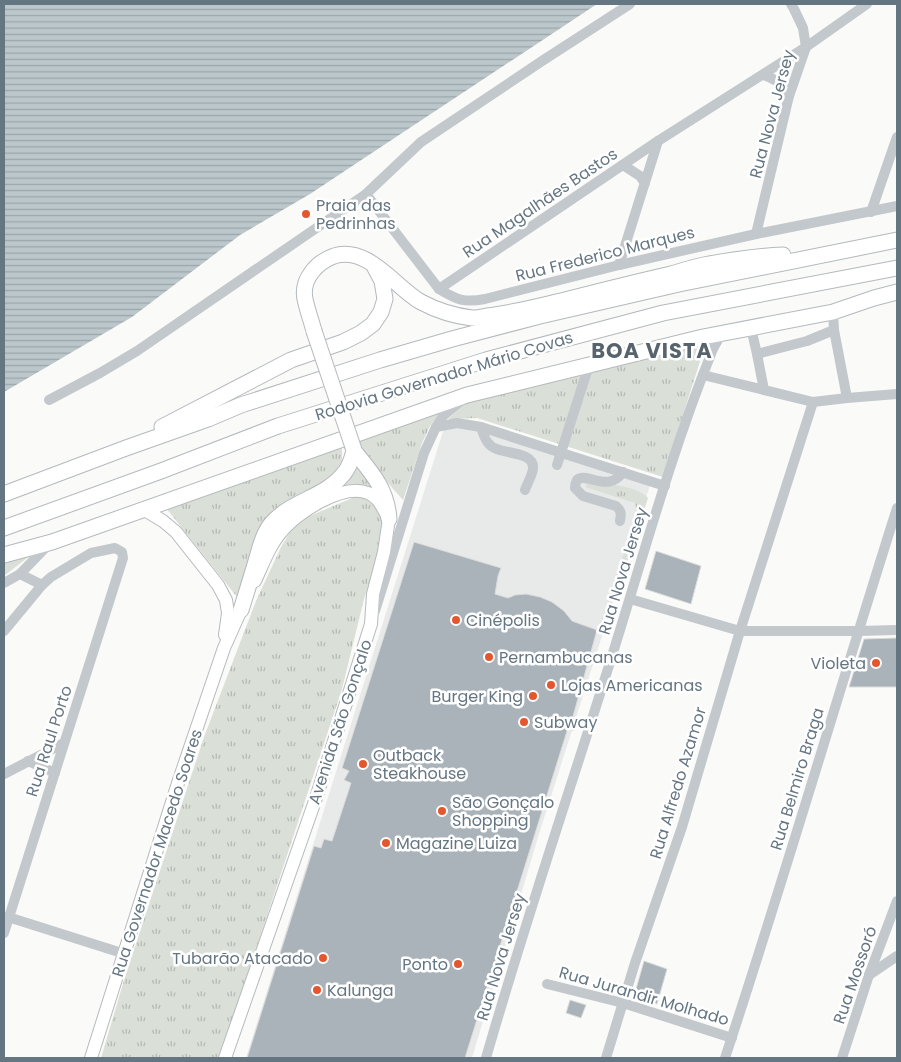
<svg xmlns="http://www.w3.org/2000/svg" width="901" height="1062" font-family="Poppins,sans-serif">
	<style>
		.built { fill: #e8e9e9 }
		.grass { fill: url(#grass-tufts) }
		.water { fill: url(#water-rules) }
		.building { fill: #aab3b9; stroke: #dcdcda }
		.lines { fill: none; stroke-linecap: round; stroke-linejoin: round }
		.major-casing { stroke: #b5babe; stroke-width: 14 }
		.highway-casing { stroke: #b4b9bd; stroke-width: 17 }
		.minor { stroke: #c3c8cc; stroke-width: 10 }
		.major { stroke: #fff; stroke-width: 12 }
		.highway { stroke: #fff; stroke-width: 15 }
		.highway-bridge-casing { stroke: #b4b9bd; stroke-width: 17; stroke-linecap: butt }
		.highway-bridge { stroke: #fff; stroke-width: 15 }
		.poi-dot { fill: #e4572e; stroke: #fff; stroke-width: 2 }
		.labels { text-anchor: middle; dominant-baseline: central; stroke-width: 5; stroke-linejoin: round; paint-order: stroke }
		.street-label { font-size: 16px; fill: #657683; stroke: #fff }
		.poi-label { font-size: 16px; fill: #657683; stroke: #fff; text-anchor: start }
		.district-label { font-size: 21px; font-weight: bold; letter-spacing: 1px; fill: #57646e; stroke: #fff }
	</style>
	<defs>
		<pattern id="grass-tufts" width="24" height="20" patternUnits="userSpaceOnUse" patternTransform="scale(1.25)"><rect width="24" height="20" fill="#dadfd7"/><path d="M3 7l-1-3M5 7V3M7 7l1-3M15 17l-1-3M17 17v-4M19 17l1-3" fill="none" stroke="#b4b9b4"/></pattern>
		<pattern id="water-rules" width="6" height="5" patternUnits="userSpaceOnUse" patternTransform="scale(1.25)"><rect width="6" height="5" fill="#bbc7cb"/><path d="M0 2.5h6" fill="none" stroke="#9ca6aa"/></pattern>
	</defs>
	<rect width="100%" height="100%" fill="#fafaf8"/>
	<path class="built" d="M446,422L651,482L539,834L472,1058H246Z"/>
	<g class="grass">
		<path d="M692,346L704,349L663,477L477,418L448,419L469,400Z"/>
		<path d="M442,409L430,426L422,443L403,500L365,457L357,441Z"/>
		<path d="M340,445L342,450V461L333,475L270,514L258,533L241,602L166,508Z"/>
		<path d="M355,460L376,486L373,490C354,481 349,482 331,492Z"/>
		<path d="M590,483C605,483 638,486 648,498L620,585L614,583L637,514L635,503L588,488L586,487V485Z"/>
		<path d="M357,496L368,498L385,517L377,560L364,599L342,689L220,1058H101L125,977L204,737L256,601L281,547L292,529L305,518Z"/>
		<path d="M36,551L4,576V561Z"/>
		<path d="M605,610L612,612C609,620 608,629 599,632L598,629Z"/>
	</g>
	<path class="water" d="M4,4H597L310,194L240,235L132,317L4,392Z"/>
	<g class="building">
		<path d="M414,542L501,568L498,576L495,594L508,598L515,595L526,594L540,597L552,602L564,611L572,621L597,630L572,720L575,723L574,731L568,728L465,1058H247L314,846L321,848L324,839L332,841L351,783L344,780L349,771L342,768Z"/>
		<path d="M656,551L701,566L691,604L645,589Z"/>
		<path d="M897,638V687H849L864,639Z"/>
		<path d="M644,961L667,969L657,1004L634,996Z"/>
		<path d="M570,1000L586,1005L581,1018L566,1013Z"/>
	</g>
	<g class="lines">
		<defs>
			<g id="major">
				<path d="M143,509L163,521L176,532L218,585L226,600L228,613L225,635"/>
				<path d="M91,1058L178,783L224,648L245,601"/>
				<path d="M225,1058L316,798L371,624L373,594L384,552L389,519C383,509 379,497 368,493C343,483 298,512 283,530C270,544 263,564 255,581"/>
			</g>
			<g id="highway">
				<path d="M314,331C311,320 307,309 305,299C301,279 317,262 334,256C368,245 396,288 421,302C436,310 455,316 472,318C477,318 482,317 487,316C513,313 539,306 565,300C600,291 636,282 671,274C682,271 693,267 704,265C730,260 757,256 783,255"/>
				<path d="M162,427L291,360L343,342L361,333L373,324L381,312L385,299L382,281L375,268"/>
				<path d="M353,447L354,451C372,473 387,489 389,519"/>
				<path d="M4,494L126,448L208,419L241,405L380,360L452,339L540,316L679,284L897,240"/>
				<path d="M4,528L161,471L278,426L486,360L663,313L897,268"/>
				<path d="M4,555L52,542L467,395L703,337L833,312L874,298L897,292"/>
				<path d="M241,610C246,594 251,578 256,561C260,548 263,533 272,523C292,500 327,497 345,472C350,466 352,458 354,451"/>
			</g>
		</defs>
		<use href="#major" class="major-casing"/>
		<use href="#highway" class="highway-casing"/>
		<g class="minor">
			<path d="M764,75C777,80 782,84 789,96"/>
			<path d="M623,165L640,176L645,183"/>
			<path d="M366,194L439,289C457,300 464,303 485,299L619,265L756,234L897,206"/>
			<path d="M871,212L897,137"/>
			<path d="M756,234L789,96L806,47L803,28L794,9L791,4"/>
			<path d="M619,265L658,141"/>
			<path d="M439,289L658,141L806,47L867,4"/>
			<path d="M751,328L757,354L807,341L834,330L833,312"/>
			<path d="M834,330L847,398"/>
			<path d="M757,354L764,390"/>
			<path d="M703,375L813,402L847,398L897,394"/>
			<path d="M49,400L100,373L137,351L366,194L421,142L542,61L630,4"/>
			<path d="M436,427L457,423L481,427L665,486"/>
			<path d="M481,427C483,433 485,441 490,445C499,455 534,450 533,468C533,474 527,484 525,490"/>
			<path d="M557,465L589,365"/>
			<path d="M620,521C621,515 622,511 616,506L583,496L575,488C575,486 576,482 577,480C586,471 608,494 623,472"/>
			<path d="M20,574L42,585"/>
			<path d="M4,583L20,574L50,543"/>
			<path d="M630,599L740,631H858L897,630"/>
			<path d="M375,611L424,453L436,427L443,416L461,401"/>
			<path d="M4,631L42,585L51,577L91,553L115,548L122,552L123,558L4,933"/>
			<path d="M28,761L55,773"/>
			<path d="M4,774L64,743"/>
			<path d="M4,918L8,917L125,954"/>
			<path d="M869,975L897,956"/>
			<path d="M547,984L623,1003L732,1038"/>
			<path d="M486,1058C523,929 566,802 606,675C640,568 669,459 711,354C713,347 718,341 721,334"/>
			<path d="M606,1058L635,963L682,827L740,631L813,402"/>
			<path d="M725,1058C785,876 839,691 897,508"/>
			<path d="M842,1058L869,975L897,901"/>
		</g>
		<use href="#major" class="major"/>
		<use href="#highway" class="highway"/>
		<defs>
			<path id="highway-bridge" d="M314,331L353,447"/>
		</defs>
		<use href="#highway-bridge" class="highway-bridge-casing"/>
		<use href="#highway-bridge" class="highway-bridge"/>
	</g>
	<g class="poi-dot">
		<circle cx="306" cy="214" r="5"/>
		<circle cx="456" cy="620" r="5"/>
		<circle cx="489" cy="657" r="5"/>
		<circle cx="876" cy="663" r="5"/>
		<circle cx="551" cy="685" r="5"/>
		<circle cx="533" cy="696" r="5"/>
		<circle cx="524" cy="722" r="5"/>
		<circle cx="363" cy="764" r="5"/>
		<circle cx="442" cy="811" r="5"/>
		<circle cx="386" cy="843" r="5"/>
		<circle cx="323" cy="958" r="5"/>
		<circle cx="458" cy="964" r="5"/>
		<circle cx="317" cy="990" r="5"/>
	</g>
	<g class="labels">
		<g class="street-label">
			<text transform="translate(772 114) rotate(-75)">Rua Nova Jersey</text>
			<text transform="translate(540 203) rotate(-34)">Rua Magalhães Bastos</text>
			<text transform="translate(605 254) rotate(-14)">Rua Frederico Marques</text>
			<text transform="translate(444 376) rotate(-17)">Rodovia Governador Mário Covas</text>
			<text transform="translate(623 571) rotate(-73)">Rua Nova Jersey</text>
			<text transform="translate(340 722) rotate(-72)">Avenida São Gonçalo</text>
			<text transform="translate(49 741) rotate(-72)">Rua Raul Porto</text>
			<text transform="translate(797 779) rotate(-73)">Rua Belmiro Braga</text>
			<text transform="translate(678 783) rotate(-73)">Rua Alfredo Azamor</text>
			<text transform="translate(157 853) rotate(-72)">Rua Governador Macedo Soares</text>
			<text transform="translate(501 957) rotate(-73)">Rua Nova Jersey</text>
			<text transform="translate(855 975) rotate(-71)">Rua Mossoró</text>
			<text transform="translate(644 996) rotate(16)">Rua Jurandir Molhado</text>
		</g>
		<g class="poi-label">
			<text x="316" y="205">Praia das<tspan x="316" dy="18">Pedrinhas</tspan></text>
			<text x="466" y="620">Cinépolis</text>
			<text x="499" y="657">Pernambucanas</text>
			<text x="866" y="663" text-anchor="end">Violeta</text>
			<text x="561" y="685">Lojas Americanas</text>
			<text x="523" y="696" text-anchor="end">Burger King</text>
			<text x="534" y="722">Subway</text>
			<text x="373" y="755">Outback<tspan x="373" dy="18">Steakhouse</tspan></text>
			<text x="452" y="802">São Gonçalo<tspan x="452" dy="18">Shopping</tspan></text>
			<text x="396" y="843">Magazine Luiza</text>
			<text x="313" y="958" text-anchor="end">Tubarão Atacado</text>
			<text x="448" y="964" text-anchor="end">Ponto</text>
			<text x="327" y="990">Kalunga</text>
		</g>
		<g class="district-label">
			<text x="652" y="350">BOA VISTA</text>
		</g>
	</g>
	<rect width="901" height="1062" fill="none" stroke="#657683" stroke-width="10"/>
</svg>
